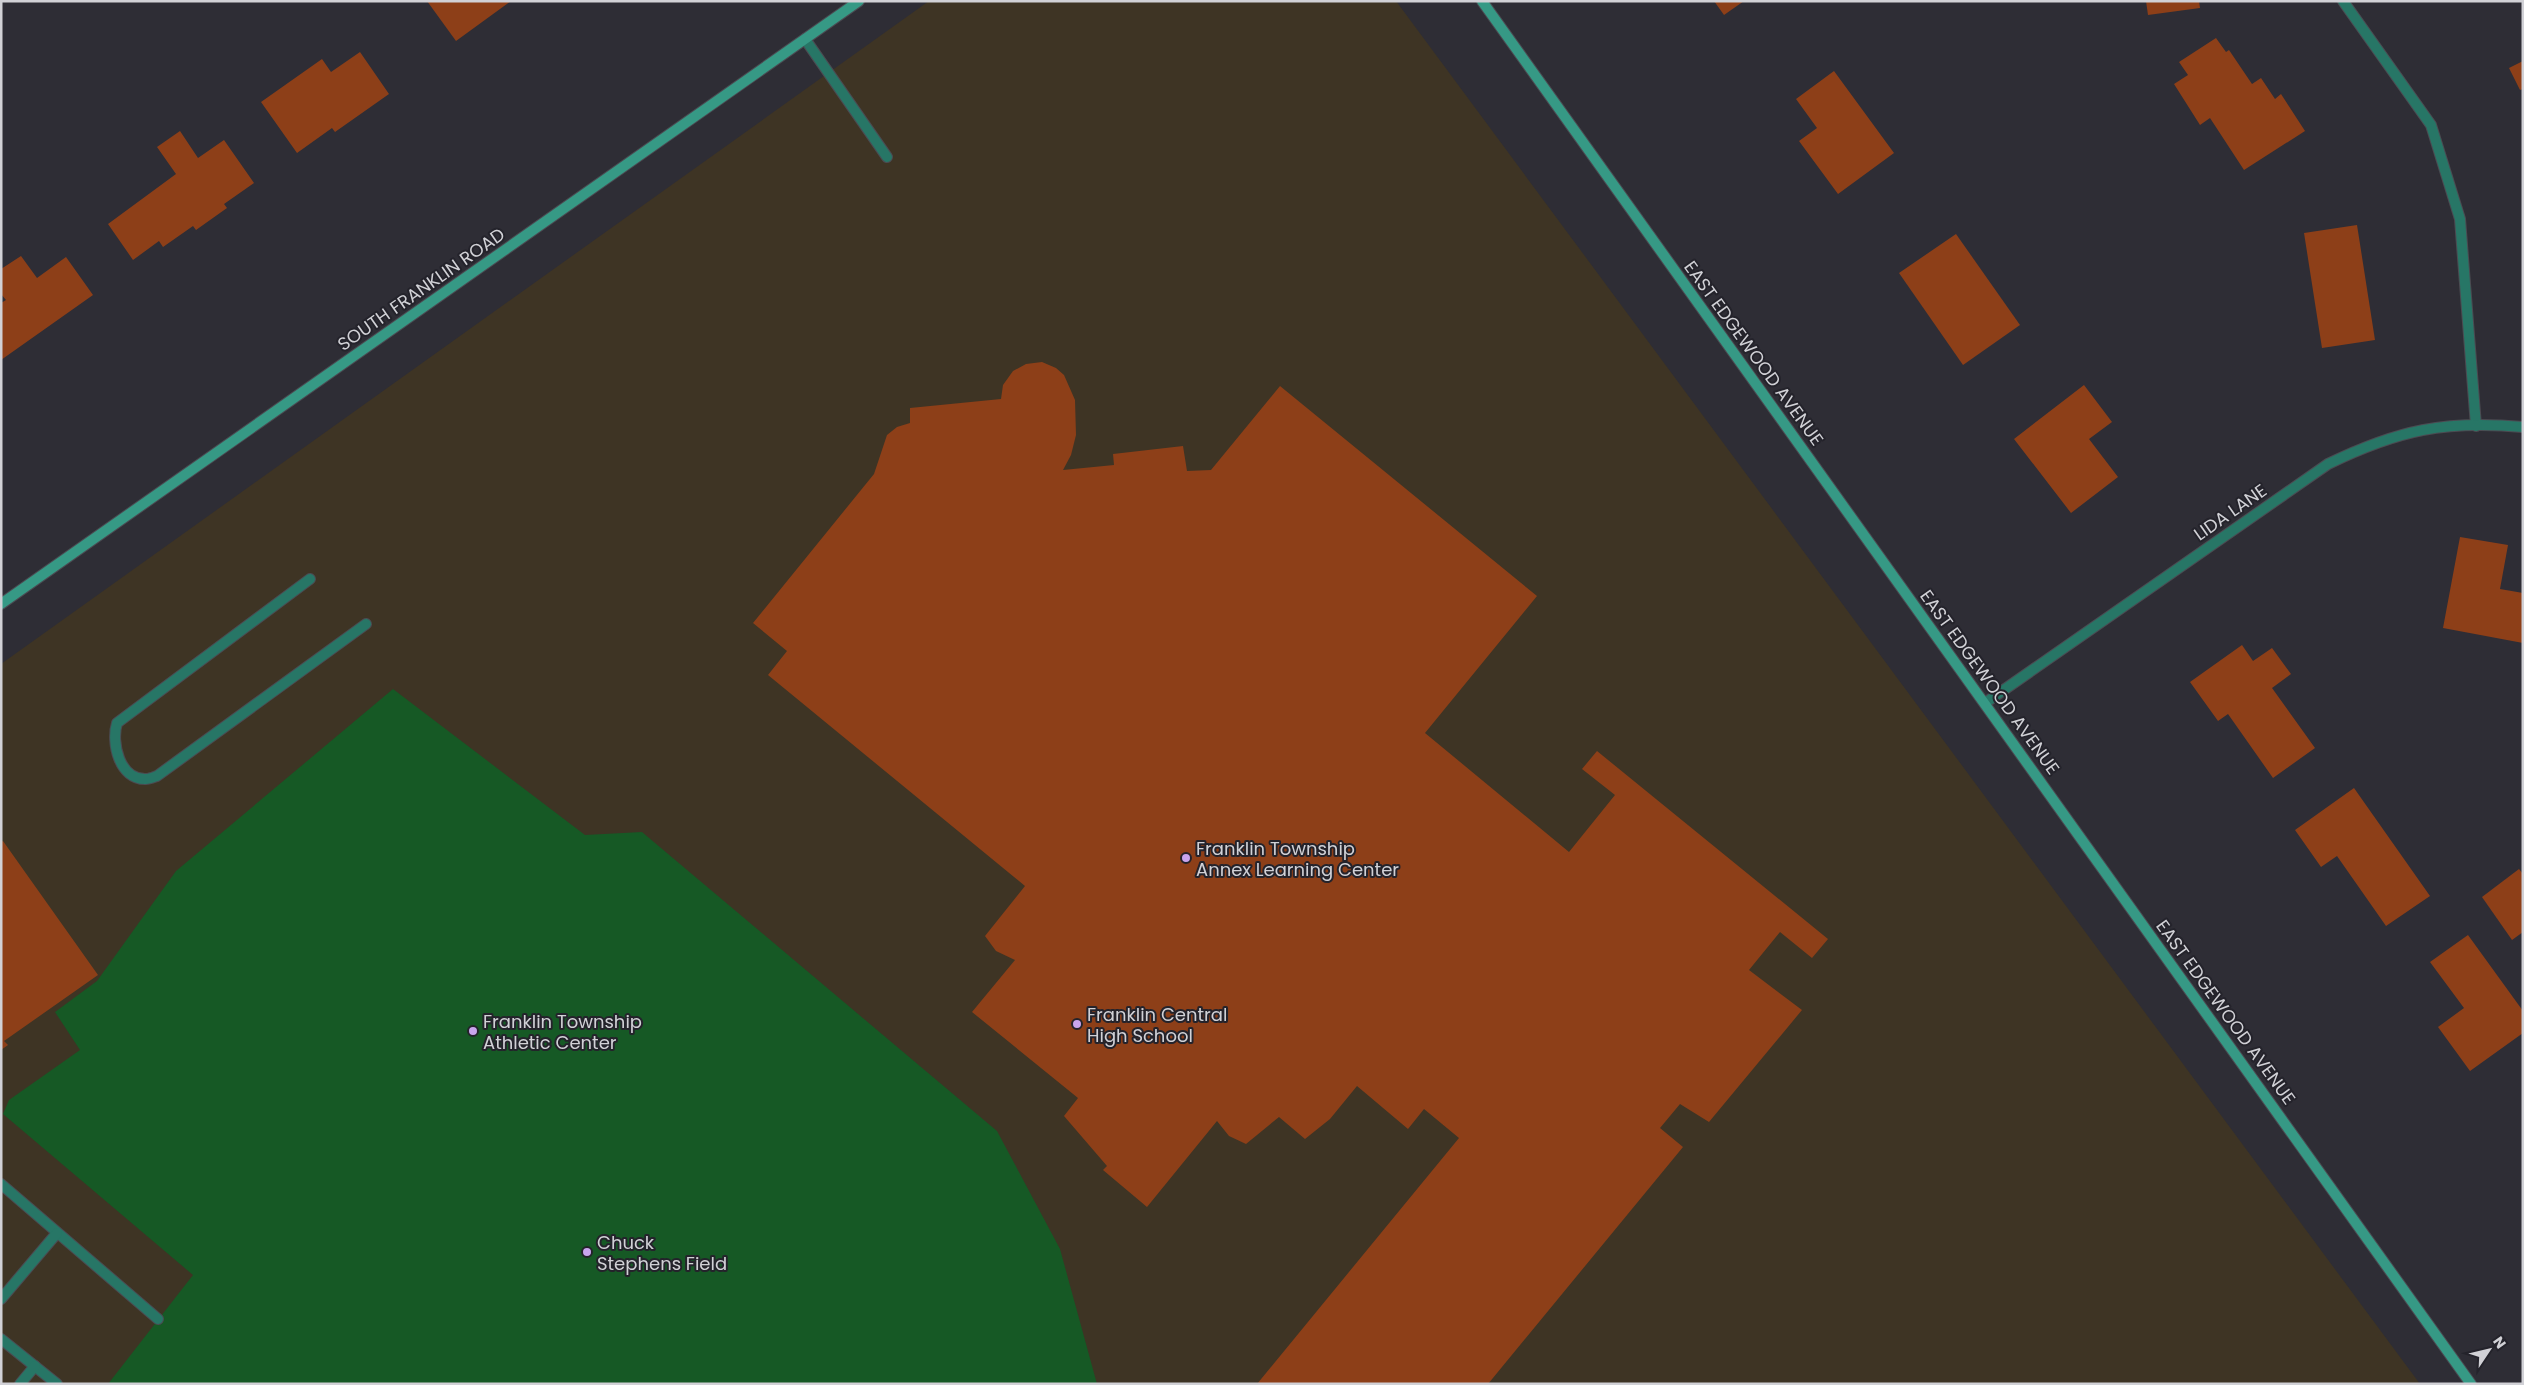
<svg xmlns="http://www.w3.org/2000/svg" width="2524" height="1385" font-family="Poppins,sans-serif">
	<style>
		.education { fill: #3e3424 }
		.green { fill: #165925 }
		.building { fill: #8d3f18 }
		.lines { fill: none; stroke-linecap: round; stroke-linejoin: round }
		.lane-casing { stroke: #4b4b52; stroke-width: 12 }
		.street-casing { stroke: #4b4b52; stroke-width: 12 }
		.secondary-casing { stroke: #4b4b52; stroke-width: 12 }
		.lane { stroke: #277666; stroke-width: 10 }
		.street { stroke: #277666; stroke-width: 10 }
		.secondary { stroke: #369985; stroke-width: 10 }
		.poi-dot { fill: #c9a5ee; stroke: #24232b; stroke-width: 2 }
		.labels { text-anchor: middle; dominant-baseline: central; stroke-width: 4; stroke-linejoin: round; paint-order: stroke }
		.street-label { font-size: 18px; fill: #d1d1d6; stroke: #24232b }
		.poi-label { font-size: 18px; fill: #d1d1d6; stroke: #24232b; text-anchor: start }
	</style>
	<rect width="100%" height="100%" fill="#2e2d35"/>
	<path class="education" d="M929,1H1396L2420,1384H1V664Z"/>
	<path class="green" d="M393,689L585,835L642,832L997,1131L1060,1249L1097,1384H108L193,1275L3,1114L9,1100L80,1050L55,1012L97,981L176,871Z"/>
	<g class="building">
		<path d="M427,1H511L456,41Z"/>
		<path d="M1714,1H1744L1724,15Z"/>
		<path d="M2146,1H2199L2200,8L2148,15Z"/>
		<path d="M2216,38L2226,52L2229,50L2252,84L2261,78L2275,99L2281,94L2305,131L2244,170L2210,118L2200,125L2174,84L2188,75L2179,62Z"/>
		<path d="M360,52L389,94L335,132L332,128L297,153L261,102L322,59L331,72Z"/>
		<path d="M2523,61V89L2520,90L2509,68Z"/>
		<path d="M1834,71L1894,153L1838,194L1799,141L1817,128L1796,99Z"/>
		<path d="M180,131L198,158L224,140L254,183L224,204L227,208L196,230L193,226L163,247L159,241L133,260L108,224L176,174L157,147Z"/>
		<path d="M2357,225L2375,340L2322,348L2304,233Z"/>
		<path d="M1956,234L2020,325L1963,365L1899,273Z"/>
		<path d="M21,256L37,278L66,257L93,295L1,360V303L6,300L1,294V269Z"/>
		<path d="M1042,362L1056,368L1064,375L1075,400L1076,435L1071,455L1063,470L1114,465L1113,454L1183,446L1187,471L1211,470L1280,386L1537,596L1425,733L1569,852L1615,795L1582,769L1597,751L1828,939L1812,958L1780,932L1749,970L1802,1010L1709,1122L1680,1104L1660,1128L1683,1147L1488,1384H1257L1459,1138L1424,1109L1408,1129L1357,1086L1330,1119L1305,1139L1279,1117L1246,1144L1229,1136L1217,1121L1147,1207L1103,1170L1107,1166L1064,1116L1078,1098L972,1012L1015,960L996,951L985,936L1025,886L768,675L787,651L753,623L874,474L887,435L897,427L910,423V408L1001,399L1003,385L1013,371L1026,364Z"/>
		<path d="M2084,385L2112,422L2089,439L2118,477L2071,513L2014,439Z"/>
		<path d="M2460,537L2508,545L2500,589L2523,593V643L2443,628Z"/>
		<path d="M2242,645L2253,661L2272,648L2291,674L2272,688L2315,748L2273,778L2228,714L2218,721L2190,682Z"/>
		<path d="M2354,788L2430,896L2386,926L2337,856L2321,867L2295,830Z"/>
		<path d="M3,841L98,975L4,1041L8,1045L1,1050V842Z"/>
		<path d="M2519,869L2523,874V932L2512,940L2482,897Z"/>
		<path d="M2468,935L2523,1011V1033L2470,1071L2438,1027L2464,1008L2430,962Z"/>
	</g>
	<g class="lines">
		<defs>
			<g id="lane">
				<path d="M310,579L117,723C111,742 119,780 146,779C149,779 154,777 157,776L366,624"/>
				<path d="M1,1184L158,1319"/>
				<path d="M1,1299L57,1233"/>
				<path d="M1,1339L57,1384"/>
				<path d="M20,1384L35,1366"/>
			</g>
			<g id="street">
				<path d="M2343,1L2431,125L2460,219L2476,426"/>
				<path d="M805,39L887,157"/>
				<path d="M1985,703L2328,464C2398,430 2445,420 2523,427"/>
			</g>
			<g id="secondary">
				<path d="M1482,1L2471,1384"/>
				<path d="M1,604L859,1"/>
			</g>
		</defs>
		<use href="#lane" class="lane-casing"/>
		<use href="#street" class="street-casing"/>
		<use href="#secondary" class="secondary-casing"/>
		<use href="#lane" class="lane"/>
		<use href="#street" class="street"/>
		<use href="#secondary" class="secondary"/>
	</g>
	<g class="poi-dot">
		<circle cx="1186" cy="858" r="5"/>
		<circle cx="1077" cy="1024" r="5"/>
		<circle cx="473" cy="1031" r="5"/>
		<circle cx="587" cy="1252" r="5"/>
	</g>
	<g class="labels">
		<g class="street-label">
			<text transform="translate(421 289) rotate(-35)">SOUTH FRANKLIN ROAD</text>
			<text transform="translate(1754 353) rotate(54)">EAST EDGEWOOD AVENUE</text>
			<text transform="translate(2230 512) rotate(-35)">LIDA LANE</text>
			<text transform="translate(1990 682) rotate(54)">EAST EDGEWOOD AVENUE</text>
			<text transform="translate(2226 1012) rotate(54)">EAST EDGEWOOD AVENUE</text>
		</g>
		<g class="poi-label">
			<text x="1196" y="848">Franklin Township<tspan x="1196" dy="21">Annex Learning Center</tspan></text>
			<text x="1087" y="1014">Franklin Central<tspan x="1087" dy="21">High School</tspan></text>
			<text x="483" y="1021">Franklin Township<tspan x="483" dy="21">Athletic Center</tspan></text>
			<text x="597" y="1242">Chuck<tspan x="597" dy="21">Stephens Field</tspan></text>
		</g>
	</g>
	<rect width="2524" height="1385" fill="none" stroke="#d1d1d6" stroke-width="5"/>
	<g transform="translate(2489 1350) rotate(55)" stroke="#24232b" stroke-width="4" paint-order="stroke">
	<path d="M0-4L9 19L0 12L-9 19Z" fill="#d1d1d6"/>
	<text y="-8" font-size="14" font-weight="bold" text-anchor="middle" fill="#d1d1d6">N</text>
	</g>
</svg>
